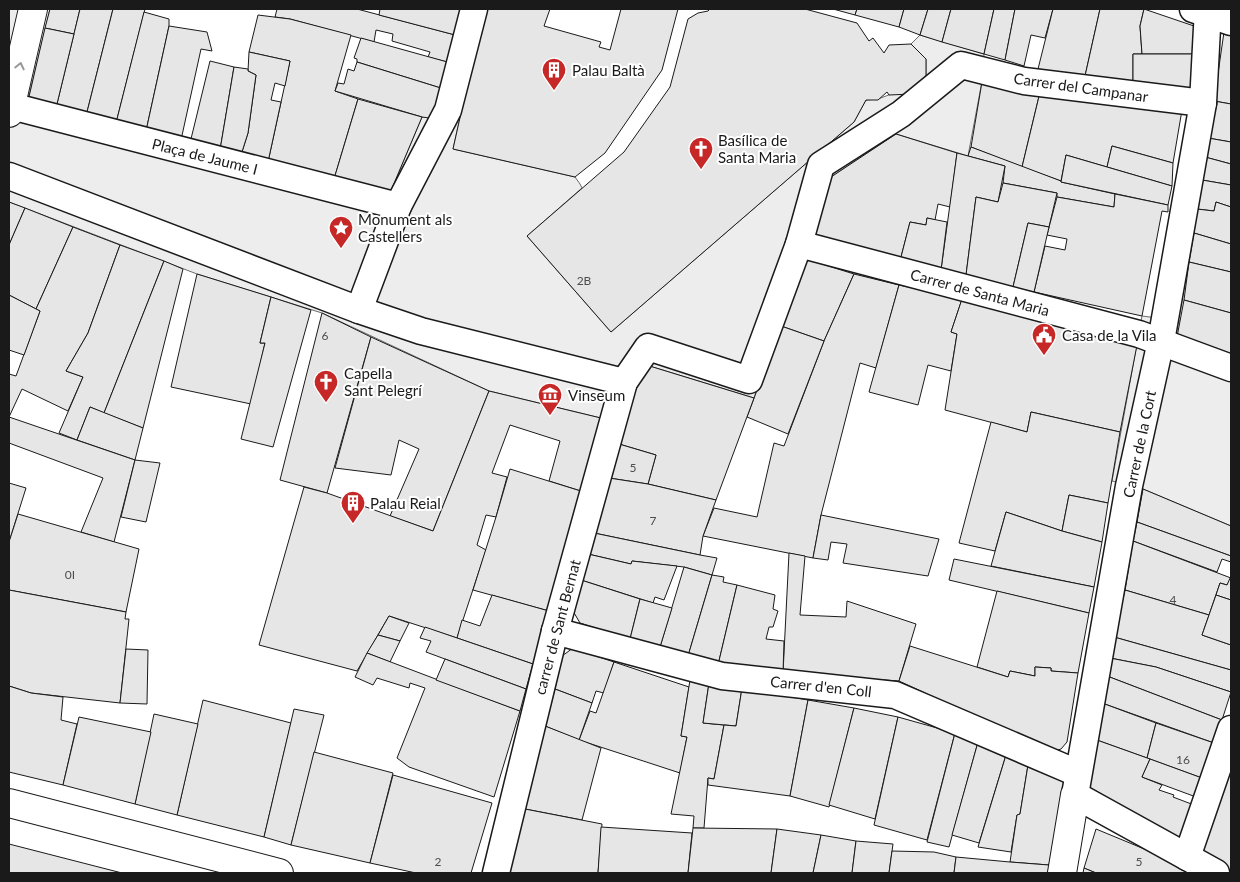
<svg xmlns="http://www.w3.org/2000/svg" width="1240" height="882" font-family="Lato,sans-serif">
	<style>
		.built { fill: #ededed; stroke: #6a6a6a }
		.building { fill: #e6e6e6; stroke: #1a1a1a }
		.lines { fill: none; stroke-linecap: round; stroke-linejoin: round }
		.pedestrian-casing { stroke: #1a1a1a; stroke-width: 29 }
		.minor-casing { stroke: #1a1a1a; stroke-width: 30 }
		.tertiary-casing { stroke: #1a1a1a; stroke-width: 30 }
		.pedestrian { stroke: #fff; stroke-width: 26 }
		.minor { stroke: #fff; stroke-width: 28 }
		.tertiary { stroke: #fff; stroke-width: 28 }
		.oneway { stroke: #989898 }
		.labels { text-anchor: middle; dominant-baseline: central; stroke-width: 4; stroke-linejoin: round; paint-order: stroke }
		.number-label { font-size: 12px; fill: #4d4d4d }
		.poi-label { font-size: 15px; fill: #1a1a1a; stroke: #fff; text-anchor: start }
		.street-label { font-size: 15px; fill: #1a1a1a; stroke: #fff }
	</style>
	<rect width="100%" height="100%" fill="#fff"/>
	<g class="built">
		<path d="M9,9H50L28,100L390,193L422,117L461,113L453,149L575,177L580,184L582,188L527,236L611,332L854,122L866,100L878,99L926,81V59L911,44L920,35L984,54L983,76L968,156L896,134L828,179L754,398L643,364L605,419L489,391L322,313L197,274L9,202Z"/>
		<path d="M1142,316L1180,321L1231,356V526L1143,489L1112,481Z"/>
	</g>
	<g class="building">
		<path d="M50,9H80L74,34L45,28Z"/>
		<path d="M80,9H113L86,116L56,108Z"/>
		<path d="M113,9H145L116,123L86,116Z"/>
		<path d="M277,9H357L459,36L451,63L428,57L430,52L392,41L393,34L376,30L374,42L290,19L275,17Z"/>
		<path d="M380,9H466L459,36L379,15Z"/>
		<path d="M482,9H550L544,26L601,42L599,47L610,50L621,9H678L662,70L605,153L575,177L453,149L461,113L456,112Z"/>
		<path d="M710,9H805L857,23L869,41L873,38L884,53L889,45L911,44L926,59V81L912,94L889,95L887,92L878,100H866L854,122L611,332L527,236L624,152L670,87L688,19L698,13L708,11Z"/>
		<path d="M833,9H857L855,15Z"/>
		<path d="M857,9H904L899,27L855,15Z"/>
		<path d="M904,9H928L920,35L899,27Z"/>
		<path d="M928,9H951L942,42L920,35Z"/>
		<path d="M951,9H994L984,54L942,42Z"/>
		<path d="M994,9H1015L1005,60L984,54Z"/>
		<path d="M1015,9H1053L1045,38L1031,35L1024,66L1005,60Z"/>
		<path d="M1053,9H1100L1085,76L1038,69Z"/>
		<path d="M1100,9H1144L1140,26L1142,54H1133V84L1085,76Z"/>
		<path d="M1144,9L1194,26L1195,54H1142L1140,26Z"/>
		<path d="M144,12L169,19V26L146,131L116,123Z"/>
		<path d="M258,15L290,19L351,35L335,91L358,99L334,179L268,162L290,61L249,52Z"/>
		<path d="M169,26L207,32L212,51L201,49L181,140L146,131Z"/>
		<path d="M45,28L74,34L56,108L28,101Z"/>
		<path d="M1224,32L1231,35V104L1214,101Z"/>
		<path d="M361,38L451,63L444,89L357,62V59L354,58Z"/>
		<path d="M249,52L290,61L285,86L275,83L271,100L281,102L268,162L241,155L248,133L256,75L248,71Z"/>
		<path d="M1133,54H1198L1189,97L1133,84Z"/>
		<path d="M210,61L234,67L220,150L190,143Z"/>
		<path d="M357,62L444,89L436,119L422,117L335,91L338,83L344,84L348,69L354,71Z"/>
		<path d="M234,67L248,69V71L256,75L248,133L241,155L220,150Z"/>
		<path d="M983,76L1041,88L1022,167L971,147Z"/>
		<path d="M1041,88L1182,110L1173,163L1112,146L1107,167L1066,155L1061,181L1022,167Z"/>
		<path d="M358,99L422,117L390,193L334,179Z"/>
		<path d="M1214,101L1231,104V142L1208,138Z"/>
		<path d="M896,134L957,153L950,207L938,204L935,220L927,218L926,225L910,222L900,261L810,238L828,179Z"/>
		<path d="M1208,138L1231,142V164L1205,157Z"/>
		<path d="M1112,146L1173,163L1172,186L1107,167Z"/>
		<path d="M971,147L1061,181V182L1115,194L1114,207L1057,197V193L1003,183L1005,166L968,156Z"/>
		<path d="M957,153L1005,166L998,202L976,197L966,275L941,270Z"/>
		<path d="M1066,155L1172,186L1168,205L1061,182Z"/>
		<path d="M1205,157L1231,164V185L1202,180Z"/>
		<path d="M1202,180L1231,185V207L1216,202L1214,211L1197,209Z"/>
		<path d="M1003,183L1057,193L1049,227L1028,223L1013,287L966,275L976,197L998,202Z"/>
		<path d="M1115,194L1168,205V212L1162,211L1142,316L1034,292L1045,246L1065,250L1067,239L1047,235L1057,197L1114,207Z"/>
		<path d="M9,202L25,208L9,245Z"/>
		<path d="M1216,202L1231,207V244L1194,233L1197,209L1214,211Z"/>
		<path d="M25,208L73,227L36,309L9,295V245Z"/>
		<path d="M927,218L947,222L941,270L900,261L910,222L926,225Z"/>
		<path d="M1028,223L1049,227L1034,292L1013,287Z"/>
		<path d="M73,227L120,245L88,333L66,371L83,377L68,411L22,389L9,417V374L16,376L40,311L36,309Z"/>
		<path d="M1194,233L1231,244V272L1189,262Z"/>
		<path d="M120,245L164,261L104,413L90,407L77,440L59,433L83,377L66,371L88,333Z"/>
		<path d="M806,259L854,274L824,341L781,326Z"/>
		<path d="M164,261L183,269L143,428L104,413Z"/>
		<path d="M1189,262L1231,272V313L1184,300Z"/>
		<path d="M197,274L271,297L260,343H265L251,404L171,387Z"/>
		<path d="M854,274L899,285L876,368L860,363L821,515L813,558L703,536L714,508L757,517L774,443L784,446L824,341Z"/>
		<path d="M899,285L962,299L951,332L957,334L951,371L928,365L918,405L869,392Z"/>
		<path d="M9,295L40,311L24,355L9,350Z"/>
		<path d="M271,297L311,310L273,447L241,439L265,343H260Z"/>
		<path d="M962,299L1138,340L1120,432L1031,412L1027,432L945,410L957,334L951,332Z"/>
		<path d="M1184,300L1231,313V356L1177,337Z"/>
		<path d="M322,313L371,337L327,493L280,480Z"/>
		<path d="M781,326L824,341L788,434L747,417Z"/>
		<path d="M371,337L489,391L433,531L390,516L419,449L399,440L391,475L335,468Z"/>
		<path d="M643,364L754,398L716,500L648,484L656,455L619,444Z"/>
		<path d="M489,391L605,419L584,492L549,481L560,441L510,425L492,473L507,477L496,517L486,515L477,545L486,550L457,638L389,616L357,671L259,645L304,487L327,493L433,531Z"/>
		<path d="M90,407L143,428L135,460L77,440Z"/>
		<path d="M1031,412L1120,432L1108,503L1069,495L1062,531L1006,512L995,551L959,543L991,422L1027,432Z"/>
		<path d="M9,417L135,460L114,542L81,532L103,478L9,443Z"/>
		<path d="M619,444L656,455L648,484L609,478Z"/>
		<path d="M135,460L160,463L146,522L121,517Z"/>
		<path d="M510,469L584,492L549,611L473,590L496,517Z"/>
		<path d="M609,478L648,484L716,500L703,536L700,555L594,533Z"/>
		<path d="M9,483L26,488L9,542Z"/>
		<path d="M1143,489L1231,526V556L1137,522Z"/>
		<path d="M1069,495L1108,503L1102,542L1062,531Z"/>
		<path d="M1006,512L1062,531L1102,542L1094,587L991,566Z"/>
		<path d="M18,514L139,549L126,612L9,590V542Z"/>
		<path d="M821,515L939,539L928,576L843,563L847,544L831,542L828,560L813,558Z"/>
		<path d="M1137,522L1231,556V562L1222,559L1217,572L1133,541Z"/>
		<path d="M594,533L700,555L717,558L712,575L684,567L632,561L631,564L588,554Z"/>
		<path d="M1133,541L1231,578L1227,585L1220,583L1209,615L1125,590Z"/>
		<path d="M789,553L805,556L800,615L846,617L847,601L916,624L899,681L783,673Z"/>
		<path d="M588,554L631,564L632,561L677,566L664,600L655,597L653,603L581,580Z"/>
		<path d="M954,559L1094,587L1089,613L949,580Z"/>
		<path d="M684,567L712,575L688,656L660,647Z"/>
		<path d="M712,575L724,577L723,582L737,585L718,665L688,656Z"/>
		<path d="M1231,576V600L1216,595L1220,583L1227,585Z"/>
		<path d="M581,580L640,599L630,639L580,623L573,611Z"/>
		<path d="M737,585L775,595L773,609L778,611L773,627H769L766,639L784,641L783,673L718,665Z"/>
		<path d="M9,590L126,612L125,619H129L120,703L31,693L9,686Z"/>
		<path d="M1125,590L1209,615L1202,635L1231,645V670L1114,637Z"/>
		<path d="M997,591L1089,613L1078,673L1051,671V668L1035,667V676L1010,671L1008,677L977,667Z"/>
		<path d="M492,595L549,611L533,664L457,638L462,620L480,626Z"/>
		<path d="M1216,595L1231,600V645L1202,635Z"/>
		<path d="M640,599L672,608L660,647L630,639Z"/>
		<path d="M389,616L409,623L400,641L378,635Z"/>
		<path d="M425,627L533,664L526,689L426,652L431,641L420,638Z"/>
		<path d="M378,635L400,641L390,662L367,653Z"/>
		<path d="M1114,637L1231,670V692L1156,667L1110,658Z"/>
		<path d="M910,646L1008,677L1010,671L1035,676V667L1051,668V671L1078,673L1067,742L1061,749L1055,751L1045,748L899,681Z"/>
		<path d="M573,648L614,662L604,693L596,691L592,703L555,689L562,656Z"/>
		<path d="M126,649L148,650L147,704L120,703Z"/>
		<path d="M367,653L520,711L494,797L409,767L397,758L425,688L410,683L409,688L377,678L373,685L355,677Z"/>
		<path d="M1110,658L1156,667L1231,692L1222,720L1107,676Z"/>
		<path d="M445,659L526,689L520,711L436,680Z"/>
		<path d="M614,662L689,687L681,736L687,737L680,773L579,740L590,711L596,713Z"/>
		<path d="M1107,676L1222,720L1214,743L1102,703Z"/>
		<path d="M690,680L709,683L703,723L724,725L714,779L708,778L704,828H693L694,816L671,814L687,737L681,736Z"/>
		<path d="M709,683L742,688L736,726L703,723Z"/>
		<path d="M9,686L31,693L63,697L61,720L77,724L63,785L9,772Z"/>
		<path d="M742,688L808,700L790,796L708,785V778L714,779L724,725L736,726Z"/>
		<path d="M555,689L592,703L579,740L545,726Z"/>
		<path d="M203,700L291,723L264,837L177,815Z"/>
		<path d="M808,700L854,708L829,807L790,796Z"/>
		<path d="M1102,703L1156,723L1147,758L1094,739Z"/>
		<path d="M854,708L898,717L875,819L829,805Z"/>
		<path d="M294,709L324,715L291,845L264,837Z"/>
		<path d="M154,714L198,724L177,815L135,804Z"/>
		<path d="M79,717L151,732L135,804L63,785Z"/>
		<path d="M898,717L955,733L927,840L874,825Z"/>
		<path d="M1156,723L1214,743L1202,778L1147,758Z"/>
		<path d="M545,726L601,748L582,820L525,809Z"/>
		<path d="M955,733L978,742L949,847L927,842Z"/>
		<path d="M1094,739L1150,759L1142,777L1162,785L1159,790L1174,795L1173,797L1194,805L1180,841L1086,785Z"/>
		<path d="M978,742L1006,755L979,843L952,835Z"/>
		<path d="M314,752L393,773L370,863L291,845Z"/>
		<path d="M1006,755L1028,765L1020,814L1017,815L1011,852L978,847Z"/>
		<path d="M1150,759L1202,778L1196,797L1142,777Z"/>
		<path d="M1028,765L1065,782L1049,865L1010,862L1017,815L1020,814Z"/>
		<path d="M1228,771L1231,773V872L1197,853Z"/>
		<path d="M393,775L492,803L471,873H416L370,863Z"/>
		<path d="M525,809L602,824L598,873H508Z"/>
		<path d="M601,827L692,833L688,873H598Z"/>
		<path d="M693,828L777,829L771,873H688Z"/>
		<path d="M777,829L821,835L813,873H771Z"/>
		<path d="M1096,829L1195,870L1194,873H1096L1084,868Z"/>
		<path d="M821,835L856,841L852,873H813Z"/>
		<path d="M856,841L893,844L889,873H852Z"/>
		<path d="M9,844L122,873H9Z"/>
		<path d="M892,851L934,852L956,857L954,873H889Z"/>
		<path d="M956,857L1010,862L1049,865L1048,873H954Z"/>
		<path d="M1084,868L1096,873H1083Z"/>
	</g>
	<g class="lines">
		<defs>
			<g id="pedestrian">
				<path d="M1193,9L1231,22"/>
				<path d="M1208,9L1203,103L1161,341L1129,486L1075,795L1216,873"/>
				<path d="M11,106L398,206"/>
				<path d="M9,176L359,310L421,331L624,382"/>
				<path d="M799,244L1139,334L1231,368"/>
				<path d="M359,310L398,206L448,110L474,9"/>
				<path d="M555,631L722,676L895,695L1077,773"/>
				<path d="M1187,857L1231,729"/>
				<path d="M496,873L555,631L624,382L648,347L749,380L799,244L821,165L901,114L961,65L1024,81L1203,103"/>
			</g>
			<g id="minor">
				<path d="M9,113L33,9"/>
				<path d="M1062,873L1075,795"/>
			</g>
			<path id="tertiary" d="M9,803L279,873"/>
		</defs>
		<use href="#pedestrian" class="pedestrian-casing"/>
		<use href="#minor" class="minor-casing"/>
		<use href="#tertiary" class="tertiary-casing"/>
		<use href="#pedestrian" class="pedestrian"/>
		<use href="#minor" class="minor"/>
		<use href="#tertiary" class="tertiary"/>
	</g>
	<defs><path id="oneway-chevron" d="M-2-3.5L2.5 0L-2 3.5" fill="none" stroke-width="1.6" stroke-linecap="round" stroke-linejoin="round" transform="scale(1.25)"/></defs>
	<use class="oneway" href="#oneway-chevron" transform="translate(20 66) rotate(-77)"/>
	<defs>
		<symbol id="building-pin" viewBox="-11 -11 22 30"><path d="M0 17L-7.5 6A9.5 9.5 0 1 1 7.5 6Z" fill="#c62828" stroke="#fff"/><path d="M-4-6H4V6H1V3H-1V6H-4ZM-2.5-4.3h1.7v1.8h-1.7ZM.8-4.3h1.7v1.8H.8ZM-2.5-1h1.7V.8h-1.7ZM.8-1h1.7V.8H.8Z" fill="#fff"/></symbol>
		<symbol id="church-pin" viewBox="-11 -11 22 30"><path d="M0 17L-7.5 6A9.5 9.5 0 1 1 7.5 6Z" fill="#c62828" stroke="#fff"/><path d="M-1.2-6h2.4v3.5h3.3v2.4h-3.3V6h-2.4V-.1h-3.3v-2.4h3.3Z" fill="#fff"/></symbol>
		<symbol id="sight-pin" viewBox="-11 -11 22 30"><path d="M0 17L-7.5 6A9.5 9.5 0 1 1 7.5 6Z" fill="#c62828" stroke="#fff"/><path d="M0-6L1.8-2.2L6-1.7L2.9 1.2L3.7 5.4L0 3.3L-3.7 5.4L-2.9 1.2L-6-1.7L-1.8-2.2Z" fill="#fff"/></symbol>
		<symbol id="civic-pin" viewBox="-11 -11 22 30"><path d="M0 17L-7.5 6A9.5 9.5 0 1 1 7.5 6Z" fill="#c62828" stroke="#fff"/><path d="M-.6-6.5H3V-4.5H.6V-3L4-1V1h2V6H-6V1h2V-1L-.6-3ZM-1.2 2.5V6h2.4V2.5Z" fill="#fff"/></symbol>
		<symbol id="museum-pin" viewBox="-11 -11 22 30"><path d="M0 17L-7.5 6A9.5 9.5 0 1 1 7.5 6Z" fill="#c62828" stroke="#fff"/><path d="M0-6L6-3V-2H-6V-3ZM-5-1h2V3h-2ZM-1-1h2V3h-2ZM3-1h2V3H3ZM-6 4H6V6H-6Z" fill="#fff"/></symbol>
	</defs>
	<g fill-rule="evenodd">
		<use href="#building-pin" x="540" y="56" width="28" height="38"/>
		<use href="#church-pin" x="687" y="135" width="28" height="38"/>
		<use href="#sight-pin" x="327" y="214" width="28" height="38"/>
		<use href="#civic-pin" x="1030" y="321" width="28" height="38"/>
		<use href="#church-pin" x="312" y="368" width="28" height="38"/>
		<use href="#museum-pin" x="536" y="381" width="28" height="38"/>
		<use href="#building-pin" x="339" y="489" width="28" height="38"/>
	</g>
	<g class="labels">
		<g class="number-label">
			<text x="584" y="280">2B</text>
			<text x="325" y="335">6</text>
			<text x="633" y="467">5</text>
			<text x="653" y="520">7</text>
			<text x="70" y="574">0I</text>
			<text x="1173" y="599">4</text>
			<text x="1183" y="759">16</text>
			<text x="438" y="861">2</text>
			<text x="1139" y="861">5</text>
		</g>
		<g class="poi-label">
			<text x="572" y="70">Palau Baltà</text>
			<text x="718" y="140">Basílica de<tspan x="718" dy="17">Santa Maria</tspan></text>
			<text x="358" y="219">Monument als<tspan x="358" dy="17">Castellers</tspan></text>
			<text x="1062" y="335">Casa de la Vila</text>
			<text x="344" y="373">Capella<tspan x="344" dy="17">Sant Pelegrí</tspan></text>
			<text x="568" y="395">Vinseum</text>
			<text x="370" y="503">Palau Reial</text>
		</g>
		<g class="street-label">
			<text transform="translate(1081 87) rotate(8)">Carrer del Campanar</text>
			<text transform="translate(205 156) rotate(14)">Plaça de Jaume I</text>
			<text transform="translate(980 292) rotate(15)">Carrer de Santa Maria</text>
			<text transform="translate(1139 444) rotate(-78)">Carrer de la Cort</text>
			<text transform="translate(557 627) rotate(-75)">carrer de Sant Bernat</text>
			<text transform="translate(821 686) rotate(6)">Carrer d'en Coll</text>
		</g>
	</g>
	<rect width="1240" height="882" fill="none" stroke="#1a1a1a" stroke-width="20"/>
</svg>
